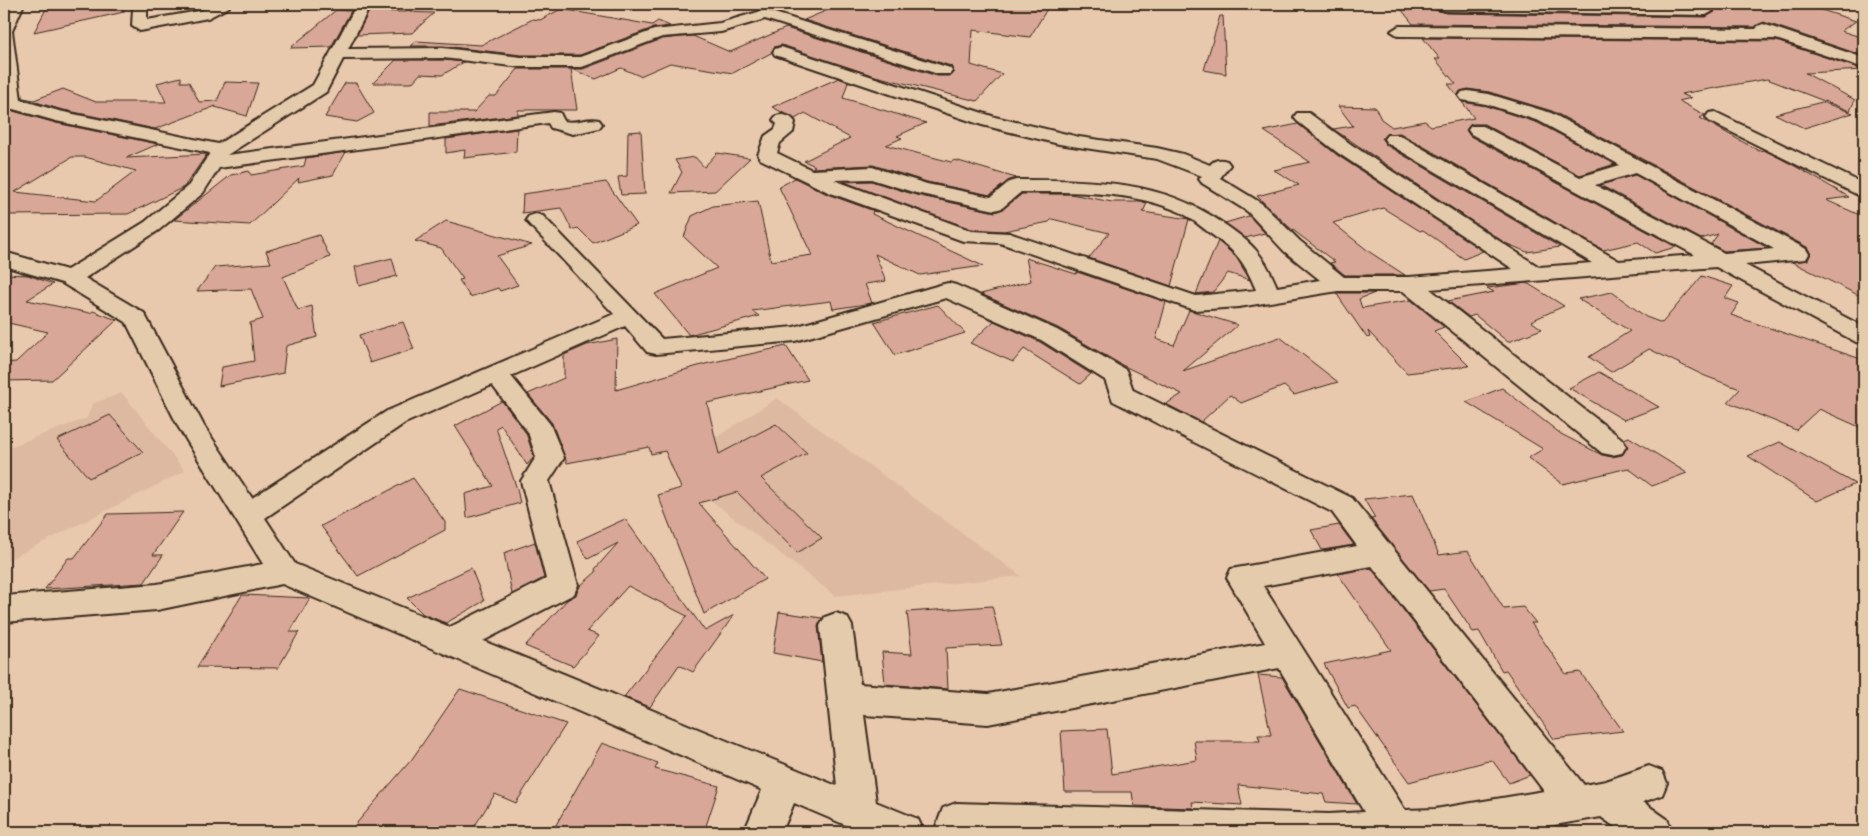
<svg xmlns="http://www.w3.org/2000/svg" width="1868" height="836" font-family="Delius,sans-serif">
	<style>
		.built { fill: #ddb9a1 }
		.building { fill: #d9a797; stroke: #3b2a1e; fill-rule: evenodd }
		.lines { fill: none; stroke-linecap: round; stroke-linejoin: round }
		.minor-casing { stroke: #3b2a1e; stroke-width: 4 }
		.minor { fill: #e4cbac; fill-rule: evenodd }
	</style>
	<rect width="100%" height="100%" fill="#e9c9ad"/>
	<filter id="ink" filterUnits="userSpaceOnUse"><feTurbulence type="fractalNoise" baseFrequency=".02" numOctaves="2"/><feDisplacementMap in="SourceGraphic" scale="10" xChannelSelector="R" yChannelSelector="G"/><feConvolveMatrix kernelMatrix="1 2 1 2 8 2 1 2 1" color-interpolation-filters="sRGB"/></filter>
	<g filter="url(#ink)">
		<g class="built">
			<path d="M122,393L185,471L4,562V449L87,418L92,404Z"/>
			<path d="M777,398L1021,576L835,596L669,468Z"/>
		</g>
		<g class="building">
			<path d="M52,4H123L124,12L34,32L47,7Z"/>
			<path d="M842,4H1050L1030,37L973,30L971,65L1002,74L977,101L871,75L782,45L774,47L771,53L733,73L670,63L640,76L621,68L596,79L571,69H583L662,39L693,36L730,52L786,28L937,76H950L954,72L951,66L804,20Z"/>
			<path d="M1397,4H1429L1432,9L1446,13L1706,17L1715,12L1706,5L1580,4H1750L1773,9L1788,4H1803L1856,21L1841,31L1864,38V56L1764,22L1755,27L1413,24Z"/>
			<path d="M561,9L652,25L658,21L670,26L653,28L580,55H521L443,46H410L416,41L481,45L533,19L540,20Z"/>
			<path d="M336,10L351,11L331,47L290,48Z"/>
			<path d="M369,11L434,13L412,33L357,35Z"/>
			<path d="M1220,16H1223L1226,74L1204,70Z"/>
			<path d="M1423,38L1776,41L1864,70L1805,73L1855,100L1850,111L1767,79L1681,94L1691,98L1679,101L1705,115L1700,118L1759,151L1764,150L1793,165L1849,197L1826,200L1864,217V298L1792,262L1808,260L1811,253L1807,247L1552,111L1489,92L1468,89L1460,91L1457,96L1448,84H1456L1435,59H1440Z"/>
			<path d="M396,60H443L464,62L442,75L420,74L412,83H373Z"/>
			<path d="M518,69H571L577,110H518V115L430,126V112H474L489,96H496Z"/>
			<path d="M181,77V82H189L199,102L217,101L225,82L258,83L247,116L215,107L216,106L155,129L59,109L23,98L34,100L63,89L96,102H166L157,83Z"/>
			<path d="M839,78L848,82L843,98L926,123L897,136L902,138L886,145L951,162L955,160L1016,178L1008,181L990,195L927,182L873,165L812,168L815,166L804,161L850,138L805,113L795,119L772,107Z"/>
			<path d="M345,83H356L374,113L357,122L325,117Z"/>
			<path d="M1462,102L1486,106L1538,123L1615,164L1580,175L1484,124H1471L1466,130L1470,136L1676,247L1655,253L1638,242L1603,250L1400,133L1386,134L1382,139L1386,145L1560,247L1527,252L1505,243L1333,129L1353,126L1338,106L1375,107L1381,119L1392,127L1425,121L1431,126L1474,118Z"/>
			<path d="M1822,102L1853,113L1804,128L1775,114Z"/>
			<path d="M13,111L56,123L158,144L126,158L207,154L184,187L128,214L4,215V113ZM72,157H85L136,171L96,201L15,192Z"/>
			<path d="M1298,124L1337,155L1483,251L1464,259L1423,230L1420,231L1383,208L1333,223L1371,253L1405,275H1345L1330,263L1335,262L1289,227L1257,196L1299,185L1274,170L1310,162L1264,131Z"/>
			<path d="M517,129L516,152L464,158L465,150L446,153V139Z"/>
			<path d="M641,131L645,194L621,195L618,177L627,176L628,132Z"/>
			<path d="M346,152L333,175L298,182L299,178L250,225L174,220L231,175L249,171L251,175L304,166L306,158Z"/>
			<path d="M717,153L750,158L715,191L671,193L682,172L675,160L695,157L704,167Z"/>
			<path d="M1635,175L1768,248L1724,251L1711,244L1718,234L1701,239L1600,185Z"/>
			<path d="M795,178L827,194L877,212L873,211L872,214L983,266L920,275L875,254L886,281L865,284L872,303L833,309L831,301L752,311L759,316L689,335L655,294L717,268L684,237L692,216L713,206L758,201L771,261L812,255L779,187Z"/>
			<path d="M871,181L916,195L995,212L1003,209L1022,194H1071L1112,202H1143L1147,203L1143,212L1189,219L1171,286L1089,258L1109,233L1052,219L1049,222L1004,231L971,229L844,182Z"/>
			<path d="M606,182L637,225L593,243L578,228L572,230L561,208L522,213L523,194Z"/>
			<path d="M1249,216L1265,233L1245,238L1225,223Z"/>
			<path d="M446,221L532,245L497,256L518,285L500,291L498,288L470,297L459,280L463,279L441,248L415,241Z"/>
			<path d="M319,235L330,257L283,277L298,310L312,306L317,337L286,346L283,373L219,386L222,367L254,361L250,323L263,319L251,289L197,291L215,267L271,263L266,251Z"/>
			<path d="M1218,241L1236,257L1250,280L1228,273L1213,292L1196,294Z"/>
			<path d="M392,258L397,276L359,286L355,267Z"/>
			<path d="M1026,258L1076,274L1077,272L1166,302L1156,339L1174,345L1189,310L1238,325L1183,371L1280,337L1338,382L1294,395L1284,386L1241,403L1230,395L1201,422L1166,404L1182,394L1122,365L1058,328L981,294L1031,281Z"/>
			<path d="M4,274L28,275L53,284L27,300L90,313L93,311L117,320L52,380L4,381V363L16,362L48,332L4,322Z"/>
			<path d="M1702,276L1733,286L1725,298L1739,303L1731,315L1864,360V429L1819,409L1796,430L1728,402L1740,389L1705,376L1649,349L1611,372L1589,357L1630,331L1578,299L1612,292L1646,317L1662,323Z"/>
			<path d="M1527,283L1564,306L1531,321L1542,329L1508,342L1475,315L1469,317L1448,301L1494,292L1487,288Z"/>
			<path d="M1336,293H1375L1359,299L1362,308L1411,300L1444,327L1434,331L1469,366L1407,373L1368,331L1370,337L1367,338Z"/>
			<path d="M938,305L965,333L895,355L874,322Z"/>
			<path d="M994,321L1040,342L1091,374L1080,384L1024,349L1013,362L970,343Z"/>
			<path d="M403,322L414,349L370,363L359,335Z"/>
			<path d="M617,339L616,390L705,364L786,346L808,380L707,403L719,454L776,424L807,453L761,478L822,538L797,553L737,492L699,503L765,579L704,614L658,495L681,488L665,451L651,454L649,447L567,463L552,423L528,394L564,378V355L587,345Z"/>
			<path d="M1599,372L1659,407L1624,420L1569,388Z"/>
			<path d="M1502,388L1561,434L1602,455L1612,457L1622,455L1628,447L1624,439L1629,437L1687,473L1652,486L1628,468L1563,484L1528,458L1543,449L1466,402Z"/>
			<path d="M502,401L526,433L534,457L527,465L501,425L496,428L517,489L520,503L467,518L465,494L493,486L455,426Z"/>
			<path d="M110,415L143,452L89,478L57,440Z"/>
			<path d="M1780,442L1855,484L1817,501L1748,456Z"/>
			<path d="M413,478L445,522V530L358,576L321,526Z"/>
			<path d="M1413,494L1439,555L1468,551L1504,609L1523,607L1536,623H1531L1566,674L1580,672L1623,731L1554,739L1506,670L1502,671L1479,631L1473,632L1444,589L1429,591L1371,519L1375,518L1364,499Z"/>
			<path d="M183,512L153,555H163L144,583L45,589L68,558H74L108,514Z"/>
			<path d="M625,519L705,631L734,615L693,672L679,665L650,707L624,697L687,616L628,586L587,631L599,636L573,666L525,646L567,600L576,595L580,586L596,572L595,569L618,543L588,559L577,541Z"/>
			<path d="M1339,525L1354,545L1322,550L1311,530Z"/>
			<path d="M535,542L544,578L512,594L504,553Z"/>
			<path d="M471,568L484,601L446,623L423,614L407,598Z"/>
			<path d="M1371,568L1530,775L1509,783L1492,760L1409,782L1355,706L1348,708L1324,664L1391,650L1338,574Z"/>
			<path d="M242,595L310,598L290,632H299L278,668L197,667Z"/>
			<path d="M992,606L1002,645L946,648L948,689L885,684L882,652L912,654L907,612Z"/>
			<path d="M779,612L822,618L818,626L822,662L773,653Z"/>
			<path d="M1258,675L1282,677L1357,804L1326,802L1323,794L1238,785L1242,805L1192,802L1193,808L1134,806L1132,792H1065L1061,731L1107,729L1112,774L1197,760L1194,741H1260L1258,735H1271Z"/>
			<path d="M460,689L566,724L516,803L495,794L471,832H349L412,759Z"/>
			<path d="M602,743L658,763L655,769L719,786L704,832H552Z"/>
		</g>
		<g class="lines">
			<defs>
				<g id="minor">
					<path d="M10,4H24L12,31L21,100L59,111L218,144L313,85L357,4H371L348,49L443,48L521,57H580L654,30L720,23L765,10L950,68L952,71L950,74H938L765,19L721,32L662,37L582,67H521L443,58L343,59L326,92L227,155L554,112L560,113L564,121C577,124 587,117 599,120L602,124L599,128L573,134L551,128L548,123L219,168L203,193L159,230L85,278L144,313L204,426L252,498L387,411L614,314L529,224L526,220L529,216L536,214L543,216L662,339L794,327L940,285L948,283L956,285L1057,330L1126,370L1133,390L1352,498L1584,785L1606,781L1649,766L1662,771L1667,783L1662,795L1643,802L1667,819L1673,832H1622L1601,817L1513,832H934L943,808L956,803L1329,814L1364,812L1279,668L988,724L864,715L876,802L918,819L924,832H862L794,803L782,832H744L762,790L282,584L157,610L4,622V596L157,584L263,564L179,428L126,322L62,283L4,266V252L67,270L145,222L189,185L210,153L56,121L13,109L4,111V16ZM946,298L1041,340L1105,380L1113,401L1332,512L1357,546L1231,569L1227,578L1265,643L988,694L860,684L852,626L847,617L836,613L825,617L820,626L837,786L483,641L574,594L578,585L549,481L564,458L550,424L511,376L625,326L647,352L656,354L795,341ZM492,385L528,432L536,457L521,481L546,579L450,627L295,564L265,518L405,423ZM1372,566L1544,791L1435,809L1405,810L1263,586Z"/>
					<path d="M130,4H144L147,8V20L199,11L218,4H227L229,7L208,18L140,31L132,26L133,8Z"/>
					<path d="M1431,4L1706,7L1713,11L1706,15L1446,11L1433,7Z"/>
					<path d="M1763,24L1864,58V68L1776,39L1399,36L1391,31L1399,26L1756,29L1758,26Z"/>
					<path d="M781,47L995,117L1079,137L1157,148L1183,154L1210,165C1215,159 1220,159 1227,161L1230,165L1220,178L1261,203L1300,241L1344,277H1409L1513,269L1338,153L1297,121L1294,117L1297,113H1309L1352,145L1539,267L1592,263L1387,143L1384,139L1387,135H1399L1619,261L1695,255L1471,134L1468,130L1471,126H1483L1580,177L1620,165L1539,121L1486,104L1462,100L1459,96L1462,92L1468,91L1489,94L1551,113L1806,249L1809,254L1806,259L1745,265L1864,327V344L1856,342L1716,267L1430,289L1622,439L1626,446L1622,453L1612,455L1602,453L1403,291H1338L1239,307L1194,310L1000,243L963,241L828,192L760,159L758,155L765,136L775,129L777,124L773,120L776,116C783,114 790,115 795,122L793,132L780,143L777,153L812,170L872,167L927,184L991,197L1009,182L1016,180C1089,180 1159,179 1221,222C1251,242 1263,253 1277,287L1320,280L1284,251L1247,211L1202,183L1199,179L1202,176L1157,159L1059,144L982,125L775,55L773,52L775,49ZM1635,173L1774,249L1724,253L1595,185ZM871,179L916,193L995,210L1002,208L1021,192C1075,192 1132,190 1182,213C1191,218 1199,225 1207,231C1235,251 1243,258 1256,290L1196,296L1009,233L972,231L834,180Z"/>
					<path d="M1715,112L1864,184V198L1709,121L1706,117L1709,113Z"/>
				</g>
			</defs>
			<use href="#minor" class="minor-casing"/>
			<use href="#minor" class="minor"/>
		</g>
	</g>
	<rect width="1868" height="836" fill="none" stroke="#e4cbac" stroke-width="20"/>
	<rect x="10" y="10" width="1848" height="816" fill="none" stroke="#3b2a1e" stroke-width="2" filter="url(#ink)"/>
</svg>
